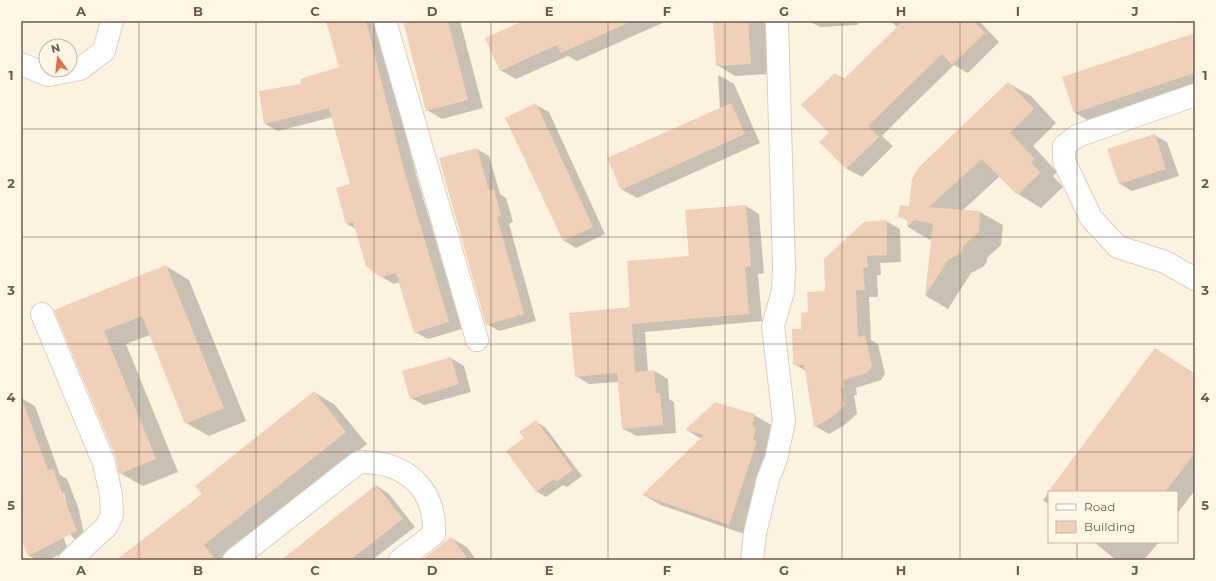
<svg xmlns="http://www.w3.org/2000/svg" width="1216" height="581" font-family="Montserrat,sans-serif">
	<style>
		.shadow { fill: #0003; fill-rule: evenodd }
		.building { fill: #f0d0b9 }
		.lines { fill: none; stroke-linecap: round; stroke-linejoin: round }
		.minor-casing { stroke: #dfcebd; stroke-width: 24 }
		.tertiary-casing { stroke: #dfcebd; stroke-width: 24 }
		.minor { stroke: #fff; stroke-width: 22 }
		.tertiary { stroke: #fff; stroke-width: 22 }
		.grid { fill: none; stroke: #715849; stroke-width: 1; stroke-opacity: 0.55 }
		.neatline { fill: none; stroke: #715849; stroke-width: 1.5 }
		.grid-label { font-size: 13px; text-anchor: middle; font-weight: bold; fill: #715849 }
	</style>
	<rect width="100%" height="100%" fill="#fbf2e0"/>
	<g class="shadow">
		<path d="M327,21H377L417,178L462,329L428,339L415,332L400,282L394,284L380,276L356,229L347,224L351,185L333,117L278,131L265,124L303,85L340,68Z"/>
		<path d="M404,21H460L483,108L442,119L427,110Z"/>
		<path d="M525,21H667L577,61L568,56L516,79L500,70Z"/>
		<path d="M714,21H765L769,74L735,76L717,65Z"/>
		<path d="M809,21H858V25L820,27Z"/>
		<path d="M891,21H979L999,42L968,73L954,65L914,104L882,136L893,146L862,177L847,169L821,142L830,133L835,74L845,79L898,28Z"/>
		<path d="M1195,34V84L1087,120L1074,112Z"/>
		<path d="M718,75L734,84L760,143L637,198L621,189L720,109Z"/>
		<path d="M1008,83L1031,96L1056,123L1033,146L1057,172L1053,176L1063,187L1041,208L1018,194L1000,176L963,210L980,212L1003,225L1001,245L987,258V262L983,267L971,273L948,309L926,296L932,238L930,240L908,227V221L900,216L910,207Z"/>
		<path d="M536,105L549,112L605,234L576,248L563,240Z"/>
		<path d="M1154,135L1167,142L1179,176L1132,191L1120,184Z"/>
		<path d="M477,149L489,156L500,194L506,198L513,222L509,224L536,321L499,331L487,324Z"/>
		<path d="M746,206L759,214L764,273L758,274L762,321L645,332L648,372L654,371L668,379L669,399L674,402L676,433L637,436L623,429L619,382L589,384L576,376L631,308Z"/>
		<path d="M886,221L900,229L901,262L880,263L881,275H877L878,297H869L871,340L878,344L885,374L881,380L856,388L857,395H854L857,414L843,426L829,434L815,426L806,371L794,364L803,330L809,313Z"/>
		<path d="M166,266L189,280L246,421L209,436L186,423L150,335L126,344L178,472L143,486L120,473L117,458L55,311Z"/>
		<path d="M1156,349L1195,374V490L1177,514V492H1049V505L1043,500Z"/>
		<path d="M451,358L464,366L471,392L424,405L411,398Z"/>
		<path d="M314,392L335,405L367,444L225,558L227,560H118L203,494Z"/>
		<path d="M21,398L35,406L60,475L67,479L78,507L87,546L74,539L55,513L68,550L49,560H37L28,555L21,537ZM63,493H64L72,528L70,525Z"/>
		<path d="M754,415L773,426L774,440L747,535L661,505L643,495L701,439L687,430Z"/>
		<path d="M536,422L545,427L582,476L567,487L563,485L546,497L536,491L525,438Z"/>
		<path d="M377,486L389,494L415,527L372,560H282Z"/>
		<path d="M451,538L467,547L476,560H424Z"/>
		<path d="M1094,542H1159L1144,560H1116Z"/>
	</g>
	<g class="building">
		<path d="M326,21H366L404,170L449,322L414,333L396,273L380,277L366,266L353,222L346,224L336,188L350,184L329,108L264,124L259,91L301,84L300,79L339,67Z"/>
		<path d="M403,21H448L468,100L426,111Z"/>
		<path d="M523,21H632L561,53L557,45L500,71L485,38Z"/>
		<path d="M713,21H748L751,64L716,66Z"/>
		<path d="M903,21H973L985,33L952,65L942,54L899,96L868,126L879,137L846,169L819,142L829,133L801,105L835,73L843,80Z"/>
		<path d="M1195,33V73L1074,113L1062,77Z"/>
		<path d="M1008,82L1034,109L1010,133L1035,159L1031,162L1040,173L1017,195L982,159L929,207L980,211L979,232L964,245L962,252L948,260L925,296L933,224L914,220L907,227V219L898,217L900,205L909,206L912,179L918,168Z"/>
		<path d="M536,103L593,227L563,241L505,118Z"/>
		<path d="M731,103L745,134L621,190L607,158Z"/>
		<path d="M1155,134L1166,169L1119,184L1107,149Z"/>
		<path d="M477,148L489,191L494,189L501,216L497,217L524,314L486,325L439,158Z"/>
		<path d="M746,205L751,266L745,267L749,314L632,324L635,372L654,370L656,393H660L663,425L622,429L617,373L575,377L569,313L630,307L627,261L689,256L685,210Z"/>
		<path d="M887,220V255L867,256L868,267L863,268L865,290H856L858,337L865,335L872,366L867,373L843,380L844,387L841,388L844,406L834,416L814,427L804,365H793L792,329H801V313L808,312L807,292L825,291L824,259L864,222Z"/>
		<path d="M166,265L224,408L185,424L142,316L104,331L156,459L119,474L116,458L54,310Z"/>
		<path d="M1155,348L1195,375V453L1165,492H1048Z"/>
		<path d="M451,357L459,384L410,399L402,371Z"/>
		<path d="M314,391L346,432L204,545L216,560H116L202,494L195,486Z"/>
		<path d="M21,402H23L48,470L53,469L77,531L28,556L21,539Z"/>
		<path d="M715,402L755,414L752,426L756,428L753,440L757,441L729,525L642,495L704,435L685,430Z"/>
		<path d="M536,420L573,470L556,482L554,479L536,492L506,451L524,438L519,432Z"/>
		<path d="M376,485L403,519L350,560H281Z"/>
		<path d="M451,537L469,560H422Z"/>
	</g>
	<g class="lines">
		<defs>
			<g id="minor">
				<path d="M385,21L477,340"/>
				<path d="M1195,95L1077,136L1064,146V161L1091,218L1118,247L1165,262L1195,279"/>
				<path d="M42,314L104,463L111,495L112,515L106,527L70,560"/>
				<path d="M234,560L359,462C404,461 436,487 434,534L400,560"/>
				<path d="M752,560L755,533L768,479L776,459L784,421L773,326L783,291L784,267L777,21"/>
			</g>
			<path id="tertiary" d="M21,64L48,75L80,69L104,51L112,21"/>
		</defs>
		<use href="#minor" class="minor-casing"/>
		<use href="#tertiary" class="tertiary-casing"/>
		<use href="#minor" class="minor"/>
		<use href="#tertiary" class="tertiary"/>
	</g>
	<path class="grid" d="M139,21V560M256,21V560M374,21V560M491,21V560M608,21V560M725,21V560M842,21V560M960,21V560M1077,21V492M21,129H1195M21,237H1195M21,344H1195M21,452H1195M1077,542V560"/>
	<rect width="1216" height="581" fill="none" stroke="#fff6e6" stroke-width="44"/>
	<rect x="1048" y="491" width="130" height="52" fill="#fff6e6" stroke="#c6b7a7"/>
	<rect x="1056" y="504" width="20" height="6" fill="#ffffff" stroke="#c6b7a7"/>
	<text x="1084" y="511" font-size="12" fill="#715849">Road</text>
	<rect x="1056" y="521" width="20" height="12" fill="#f0d0b9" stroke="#c6b7a7"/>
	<text x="1084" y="531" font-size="12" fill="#715849">Building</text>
	<g transform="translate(58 58) rotate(345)"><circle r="19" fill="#fff6e6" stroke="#c6b7a7"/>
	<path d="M0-3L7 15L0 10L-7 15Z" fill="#e26f48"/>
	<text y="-6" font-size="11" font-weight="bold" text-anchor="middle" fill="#715849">N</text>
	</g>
	<rect x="22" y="22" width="1172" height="537" class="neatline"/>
	<g class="grid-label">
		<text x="81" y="16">A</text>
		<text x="198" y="16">B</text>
		<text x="315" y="16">C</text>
		<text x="432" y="16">D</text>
		<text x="549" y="16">E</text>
		<text x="667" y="16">F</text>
		<text x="784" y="16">G</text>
		<text x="901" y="16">H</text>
		<text x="1018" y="16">I</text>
		<text x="1135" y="16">J</text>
		<text x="11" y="80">1</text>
		<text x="1205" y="80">1</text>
		<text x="11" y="188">2</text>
		<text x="1205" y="188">2</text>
		<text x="11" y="295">3</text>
		<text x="1205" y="295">3</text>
		<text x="11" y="402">4</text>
		<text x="1205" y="402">4</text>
		<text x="11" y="510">5</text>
		<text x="1205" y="510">5</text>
		<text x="81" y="575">A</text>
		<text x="198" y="575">B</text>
		<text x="315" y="575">C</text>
		<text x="432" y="575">D</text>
		<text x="549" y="575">E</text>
		<text x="667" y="575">F</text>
		<text x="784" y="575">G</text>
		<text x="901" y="575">H</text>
		<text x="1018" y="575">I</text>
		<text x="1135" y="575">J</text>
	</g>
</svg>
